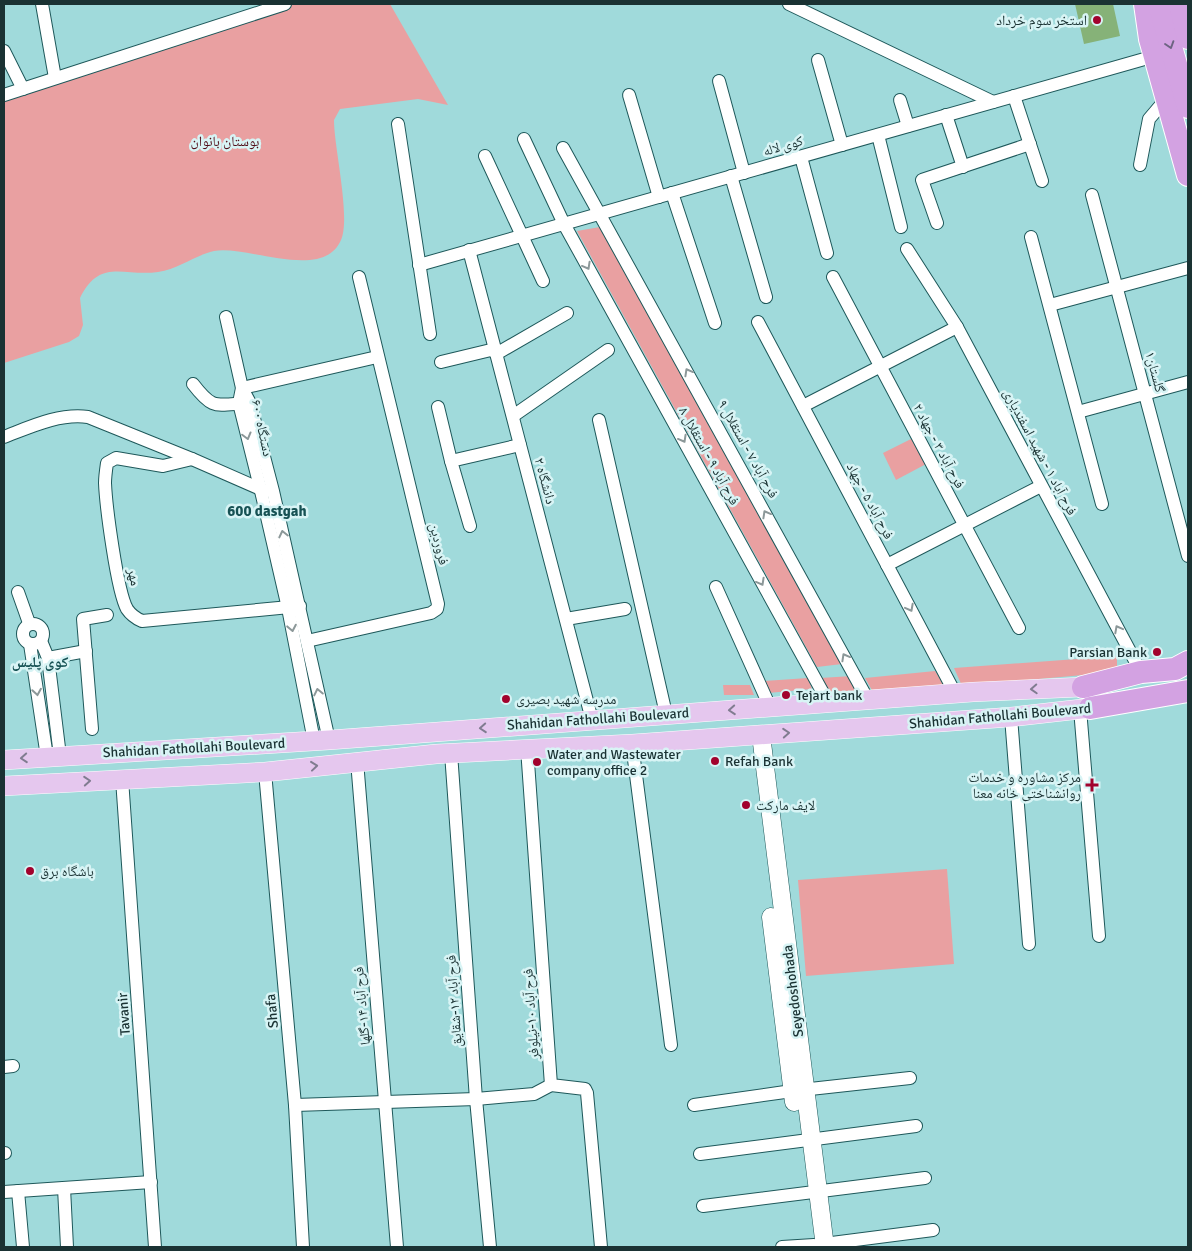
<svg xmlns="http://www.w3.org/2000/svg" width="1192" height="1251" font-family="Signika,'Noto Naskh Arabic',sans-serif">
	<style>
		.green { fill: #e9a0a1 }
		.water { fill: #86b278 }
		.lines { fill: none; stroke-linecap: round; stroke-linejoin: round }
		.street-casing { stroke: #1e585a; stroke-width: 14 }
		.secondary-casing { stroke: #1e585a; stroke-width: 19 }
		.primary-casing { stroke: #fff; stroke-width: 20 }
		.highway-casing { stroke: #fff; stroke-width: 24 }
		.street { stroke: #fff; stroke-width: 12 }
		.secondary { stroke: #fff; stroke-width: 18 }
		.primary { stroke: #e5c7ee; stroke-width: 19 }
		.highway { stroke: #d3a2e2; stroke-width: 22 }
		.oneway { stroke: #6d6482 }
		.oneway2 { stroke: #8c9899 }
		.oneway3 { stroke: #807c90 }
		.poi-dot { fill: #a2022d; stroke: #d8f4f5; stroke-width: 2 }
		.labels { text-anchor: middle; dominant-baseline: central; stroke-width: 5; stroke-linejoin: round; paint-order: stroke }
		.poi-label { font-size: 14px; fill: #1a3233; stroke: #d8f4f5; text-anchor: start }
		.park-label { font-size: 14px; fill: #500b16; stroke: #d8f4f5 }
		.street-label { font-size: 14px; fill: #1a3233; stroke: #d8f4f5 }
		.neighbourhood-label { font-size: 15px; font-weight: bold; fill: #175254; stroke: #d8f4f5 }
	</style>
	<rect width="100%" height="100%" fill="#a0dadb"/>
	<g class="green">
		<path d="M292,4H390L448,105L418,99L340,109L334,120C334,148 351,217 341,240C323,282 248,245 214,251C193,256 179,269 158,272C124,277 100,257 80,298L83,325L79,336L69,342L4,363V97Z"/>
		<path d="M600,227L842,664L817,667L577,231Z"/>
		<path d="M915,437L928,463L896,480L883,453Z"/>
		<path d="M1117,656V672L962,686L954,668Z"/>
		<path d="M935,671L944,685L873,692L865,678Z"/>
		<path d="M852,676L857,691L828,693L820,678Z"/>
		<path d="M808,678L812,689L768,693L764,681Z"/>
		<path d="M723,685H750L754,695H724Z"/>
		<path d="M947,869L954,964L806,976L798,880Z"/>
	</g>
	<path class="water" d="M1075,4H1113L1120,36L1084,44Z"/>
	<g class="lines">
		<defs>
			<g id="street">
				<path d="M42,4L55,78"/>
				<path d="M789,4L993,102"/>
				<path d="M4,51L23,89"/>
				<path d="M818,60L842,145"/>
				<path d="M719,81L744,173"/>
				<path d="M4,95L285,4"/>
				<path d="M629,95L659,197"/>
				<path d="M1014,96L1042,181"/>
				<path d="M900,100L908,126"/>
				<path d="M946,115L963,167"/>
				<path d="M398,124L430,334"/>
				<path d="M878,135L901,227"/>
				<path d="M524,139L564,224L828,702"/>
				<path d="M563,148L868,700"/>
				<path d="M485,156L543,281"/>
				<path d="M801,157L827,253"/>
				<path d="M1140,165L1149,119L1166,99"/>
				<path d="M731,176L766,297"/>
				<path d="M672,193L715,323"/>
				<path d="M1092,195L1188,556"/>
				<path d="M937,223L922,180L1030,144"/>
				<path d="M1031,237L1102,504"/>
				<path d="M907,249L957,327L1141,672"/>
				<path d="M469,250L592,720"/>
				<path d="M419,265L1155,56"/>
				<path d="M833,277L1019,628"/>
				<path d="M1050,305L1188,268"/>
				<path d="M226,317L242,388L250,403L273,491L329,740"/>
				<path d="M758,322L955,693"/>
				<path d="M496,354L567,313"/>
				<path d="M441,362L495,349"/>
				<path d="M193,384C213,410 215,405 247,403"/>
				<path d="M242,388L239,403L261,491L288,608L314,741"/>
				<path d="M242,388L377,357"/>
				<path d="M803,406L957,327"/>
				<path d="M438,407L451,461"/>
				<path d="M1078,412L1188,382"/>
				<path d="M513,416L608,350"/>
				<path d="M599,420L666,714"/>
				<path d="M4,437C30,427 59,413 88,417L192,459L265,491"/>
				<path d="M192,459L163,466L116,458L107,463C106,470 105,477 105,483C106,506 117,591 127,609C131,615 135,618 142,621L300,606"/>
				<path d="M470,526L451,461L520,445"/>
				<path d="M887,565L1041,486"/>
				<path d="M716,587L770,707"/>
				<path d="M18,592L29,623"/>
				<path d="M566,619L625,609"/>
				<circle cx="33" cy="634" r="10"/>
				<path d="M41,641L48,658L60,756"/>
				<path d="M307,641L431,613L437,609L438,604L359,277"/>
				<path d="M30,644L47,757"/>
				<path d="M48,658L86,651"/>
				<path d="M1080,709L1099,936"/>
				<path d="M1011,717L1029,944"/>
				<path d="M92,729L83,619L107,615"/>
				<path d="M632,744L671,1045"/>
				<path d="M527,748L551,1085L585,1089L587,1093L601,1247"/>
				<path d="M451,753L476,1099L490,1247"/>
				<path d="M357,761L397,1247"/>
				<path d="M265,772L295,1105L303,1247"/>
				<path d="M122,779L155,1247"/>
				<path d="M4,1067L13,1066"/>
				<path d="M295,1105L476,1099L534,1094L551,1085"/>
				<path d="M694,1105L792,1091L910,1078"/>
				<path d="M4,1153H5"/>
				<path d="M700,1154L916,1126"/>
				<path d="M64,1188L67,1247"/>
				<path d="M18,1191L23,1247"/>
				<path d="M4,1192L151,1182"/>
				<path d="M703,1206L925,1178"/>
				<path d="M824,1244L933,1230"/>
				<path d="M782,1247L814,1245"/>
			</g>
			<g id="secondary">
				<path d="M761,735L825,1247"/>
				<path d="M771,917L794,1102"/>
			</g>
			<g id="primary">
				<path d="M4,760L329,740L973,692L1083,687"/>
				<path d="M4,786L265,772L436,754L632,744L1011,717L1090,708"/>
			</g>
			<g id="highway">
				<path d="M1145,4L1150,39L1188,175"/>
				<path d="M1159,4L1188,107"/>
				<path d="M1180,4L1188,38"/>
				<path d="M1083,687L1141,672L1175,669L1188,662"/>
				<path d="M1090,708L1188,691"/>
			</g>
		</defs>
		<use href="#street" class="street-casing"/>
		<use href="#secondary" class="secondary-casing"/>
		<use href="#primary" class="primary-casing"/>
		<use href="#highway" class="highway-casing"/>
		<use href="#street" class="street"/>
		<use href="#secondary" class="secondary"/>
		<use href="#primary" class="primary"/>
		<use href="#highway" class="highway"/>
	</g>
	<defs><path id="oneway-chevron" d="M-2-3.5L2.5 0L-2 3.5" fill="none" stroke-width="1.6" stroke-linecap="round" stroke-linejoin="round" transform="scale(1.25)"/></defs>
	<use class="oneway" href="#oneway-chevron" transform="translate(1170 45) rotate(72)"/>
	<g class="oneway2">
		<use href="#oneway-chevron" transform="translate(587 266) rotate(61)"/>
		<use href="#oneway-chevron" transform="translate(688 372) rotate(-119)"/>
		<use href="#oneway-chevron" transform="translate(247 436) rotate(75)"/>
		<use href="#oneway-chevron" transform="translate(683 439) rotate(61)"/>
		<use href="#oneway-chevron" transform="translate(766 514) rotate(-119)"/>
		<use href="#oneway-chevron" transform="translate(283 534) rotate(-103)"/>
		<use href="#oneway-chevron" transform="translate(761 582) rotate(61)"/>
		<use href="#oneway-chevron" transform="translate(910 608) rotate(62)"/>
		<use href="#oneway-chevron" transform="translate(292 628) rotate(79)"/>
		<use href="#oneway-chevron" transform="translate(1118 629) rotate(-118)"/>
		<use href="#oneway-chevron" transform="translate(845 657) rotate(-119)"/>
		<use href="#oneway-chevron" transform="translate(37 692) rotate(81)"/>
		<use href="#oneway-chevron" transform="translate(318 692) rotate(-102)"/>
	</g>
	<g class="oneway3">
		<use href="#oneway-chevron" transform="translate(1034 689) rotate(177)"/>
		<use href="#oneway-chevron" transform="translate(732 710) rotate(176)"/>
		<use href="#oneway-chevron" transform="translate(483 728) rotate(176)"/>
		<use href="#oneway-chevron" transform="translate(786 733) rotate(-4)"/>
		<use href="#oneway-chevron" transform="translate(24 758) rotate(176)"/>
		<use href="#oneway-chevron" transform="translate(314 766) rotate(-6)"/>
		<use href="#oneway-chevron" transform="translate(87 781) rotate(-4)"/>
	</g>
	<g class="poi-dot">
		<circle cx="1097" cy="20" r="5"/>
		<circle cx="1157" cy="652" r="5"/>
		<circle cx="786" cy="695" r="5"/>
		<circle cx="506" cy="699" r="5"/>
		<circle cx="715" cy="761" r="5"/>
		<circle cx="537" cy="762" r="5"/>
		<path d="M1089.5 777.5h5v5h5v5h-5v5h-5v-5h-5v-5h5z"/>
		<circle cx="746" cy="805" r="5"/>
		<circle cx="30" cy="871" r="5"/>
	</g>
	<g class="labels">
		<g class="poi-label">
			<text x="1087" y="20" text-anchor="end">استخر سوم خرداد</text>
			<text x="1147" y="652" text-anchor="end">Parsian Bank</text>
			<text x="796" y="695">Tejart bank</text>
			<text x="516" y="699">مدرسه شهید بصیری</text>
			<text x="547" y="754">Water and Wastewater<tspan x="547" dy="16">company office 2</tspan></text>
			<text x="725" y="761">Refah Bank</text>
			<text x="1081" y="777" text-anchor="end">مرکز مشاوره و خدمات<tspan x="1081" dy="16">روانشناختی خانه معنا</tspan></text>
			<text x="756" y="805">لایف مارکت</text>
			<text x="40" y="871">باشگاه برق</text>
		</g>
		<g class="park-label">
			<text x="225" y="141">بوستان بانوان</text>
		</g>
		<g class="street-label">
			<text transform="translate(783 146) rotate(-16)">کوی لاله</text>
			<text transform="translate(1155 372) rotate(75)">گلستان۱</text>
			<text transform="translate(262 428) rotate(78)">۶۰۰ دستگاه</text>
			<text transform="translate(939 446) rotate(62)">فرح آباد ۳ - جهاد ۲</text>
			<text transform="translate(748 449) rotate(61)">فرح آباد ۷ - استقلال ۹</text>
			<text transform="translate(1040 452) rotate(62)">فرح آباد ۱ - شهید اسفندیاری</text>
			<text transform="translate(709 456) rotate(61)">فرح آباد ۹ - استقلال ۸</text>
			<text transform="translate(545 481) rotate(75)">دانشگاه ۲</text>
			<text transform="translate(870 501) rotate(62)">فرح آباد ۵ - جهاد</text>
			<text transform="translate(439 544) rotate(76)">فروردین</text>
			<text transform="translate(134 577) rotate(78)">مهر</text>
			<text transform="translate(1000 716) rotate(-5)">Shahidan Fathollahi Boulevard</text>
			<text transform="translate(598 719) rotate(-4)">Shahidan Fathollahi Boulevard</text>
			<text transform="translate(194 748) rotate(-3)">Shahidan Fathollahi Boulevard</text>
			<text transform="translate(793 991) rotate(-97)">Seyedoshohada</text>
			<text transform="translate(454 1001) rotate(-94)">فرح آباد ۱۲-شقایق</text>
			<text transform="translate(362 1006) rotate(-95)">فرح آباد ۱۴-گلها</text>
			<text transform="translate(272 1011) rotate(-95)">Shafa</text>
			<text transform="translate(124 1014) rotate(-94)">Tavanir</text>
			<text transform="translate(531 1014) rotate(-94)">فرح آباد ۱۰-نیلوفر</text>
		</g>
		<g class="neighbourhood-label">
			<text x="267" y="511">600 dastgah</text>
			<text x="40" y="662">کوی پلیس</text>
		</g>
	</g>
	<rect width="1192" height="1251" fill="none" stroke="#1a3233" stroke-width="10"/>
</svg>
